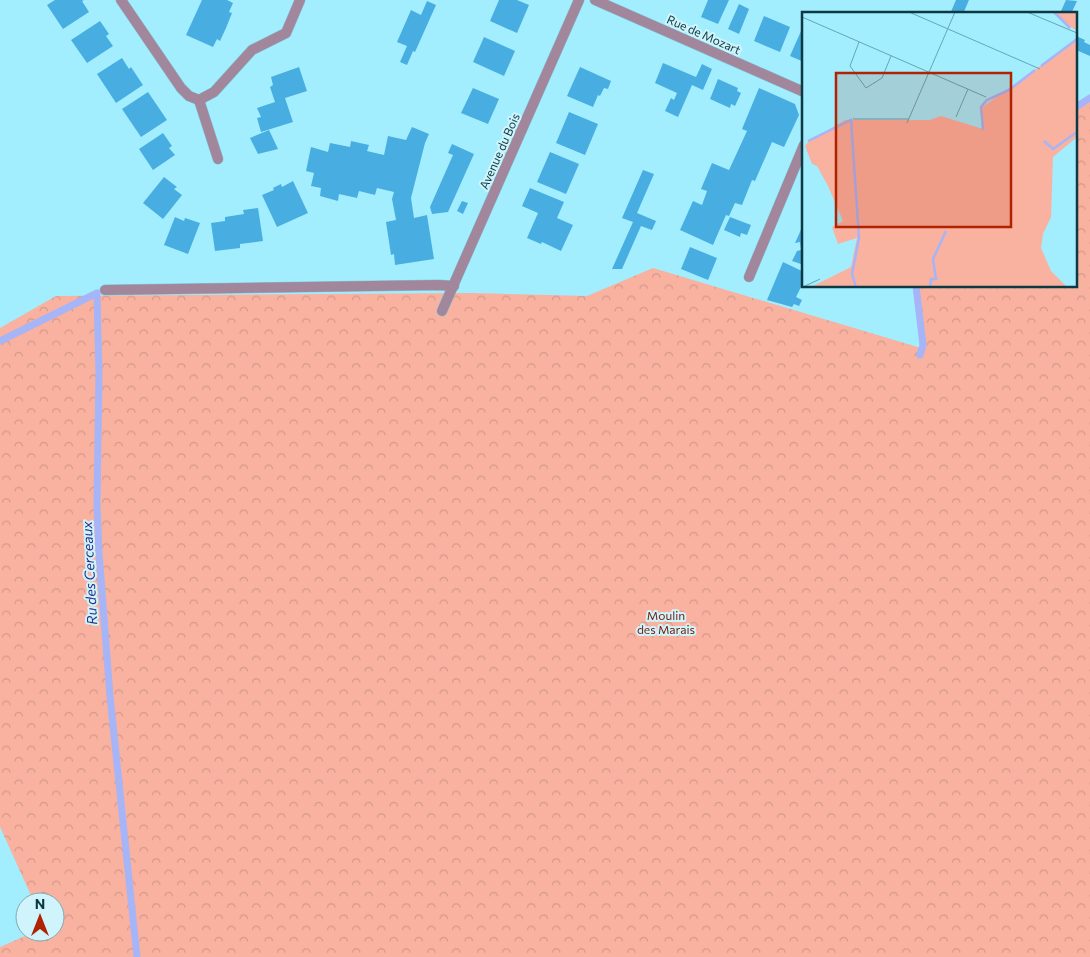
<svg xmlns="http://www.w3.org/2000/svg" width="1090" height="957" font-family="Commissioner,sans-serif">
	<style>
		.forest { fill: url(#forest-crowns) }
		.lines { fill: none; stroke-linecap: round; stroke-linejoin: round }
		.stream { stroke: #a5b5f7; stroke-width: 7 }
		.building { fill: #48aee1 }
		.service-casing { stroke: #84cad9; stroke-width: 11 }
		.minor-casing { stroke: #84cad9; stroke-width: 11 }
		.service { stroke: #a2879c; stroke-width: 10 }
		.minor { stroke: #a2879c; stroke-width: 10 }
		.labels { text-anchor: middle; dominant-baseline: central; stroke-width: 4; stroke-linejoin: round; paint-order: stroke }
		.street-label { font-size: 12px; fill: #0d3a42; stroke: #d0f4fc }
		.park-label { font-size: 12px; fill: #6e1c0a; stroke: #d0f4fc }
		.water-label { font-size: 14px; font-style: italic; fill: #2b318d; stroke: #d0f4fc }
		.inset-river { fill: none; stroke: #a5b5f7; stroke-width: 2.5 }
		.inset-road { fill: none; stroke: #66a6b3; stroke-width: 1 }
		.view { fill: #af2300; fill-opacity: 0.15; stroke: #af2300; stroke-width: 2.5 }
		.inset-edge { fill: none; stroke: #0d3a42; stroke-width: 2.5 }
	</style>
	<defs>
		<pattern id="forest-crowns" width="20" height="18" patternUnits="userSpaceOnUse" patternTransform="scale(1.25)"><rect width="20" height="18" fill="#f9b1a0"/><path d="M2 6a3 3 0 1 1 6 0M12 15a3 3 0 1 1 6 0" fill="none" stroke="#d4998b"/></pattern>
	</defs>
	<rect width="100%" height="100%" fill="#a2eeff"/>
	<path class="forest" d="M1090,95V957H0V947L34,932H55V902H34L0,827V328L56,296L473,293L587,296L653,268L921,348L913,286H1076V104Z"/>
	<g class="lines">
		<g class="stream">
			<path d="M1076,107L1090,98"/>
			<path d="M916,286L923,345L920,355"/>
			<path d="M0,341L97,293L99,374L97,504L99,553L110,696L137,957"/>
		</g>
	</g>
	<g class="building">
		<path d="M55,0H84L82,1L89,12L63,29L47,5Z"/>
		<path d="M202,0H227L233,3L229,12L232,13L226,28L220,41L217,39L213,47L186,35Z"/>
		<path d="M499,0H517L529,5L517,33L490,21Z"/>
		<path d="M708,0H729L718,24L701,17Z"/>
		<path d="M956,0H969L963,14H950Z"/>
		<path d="M1066,0L1077,1L1071,14L1061,11Z"/>
		<path d="M427,1L436,5L415,52L413,51L407,65L400,62L407,46L397,42L411,10L421,15Z"/>
		<path d="M739,4L749,9L739,34L728,29Z"/>
		<path d="M764,16L790,27L780,52L754,41Z"/>
		<path d="M100,21L109,34L106,36L113,46L87,63L71,40Z"/>
		<path d="M801,31L804,32V62L790,56Z"/>
		<path d="M1076,36L1085,40L1084,42L1090,45V56L1076,50Z"/>
		<path d="M484,37L515,51L504,76L473,62Z"/>
		<path d="M122,58L129,69L131,67L143,85L116,103L97,74Z"/>
		<path d="M663,63L696,77L702,64L712,69L703,90L692,85L678,117L665,111L671,98L674,100L677,93L655,83Z"/>
		<path d="M299,67L307,91L285,98L293,122L261,132L257,118L261,117L257,108L275,102L270,87L273,85L271,77Z"/>
		<path d="M580,67L611,81L608,89L604,88L600,96L598,95L593,107L567,96Z"/>
		<path d="M718,79L738,88L737,91L741,93L735,106L731,104L730,108L710,99Z"/>
		<path d="M473,88L499,99L488,124L461,113Z"/>
		<path d="M759,88L795,104L799,115L784,147L772,142L755,181L752,180L742,205L735,203L729,216L726,215L713,245L680,230L693,201L702,205L707,191L701,189L712,163L729,170L747,131L742,129Z"/>
		<path d="M148,92L167,120L141,137L122,109Z"/>
		<path d="M569,112L598,124L585,155L556,143Z"/>
		<path d="M412,127L429,134L425,143L411,198L414,218L427,215L434,259L395,265L394,254L391,255L386,222L396,220L392,199L394,192L377,188L375,195L359,191L357,198L339,194L338,201L320,196L321,188L311,186L314,173L306,171L311,147L328,152L330,143L350,147L351,141L369,145L367,151L384,155L388,136L406,140Z"/>
		<path d="M269,130L278,149L258,154L250,138Z"/>
		<path d="M163,133L172,146L169,148L175,155L153,170L139,149Z"/>
		<path d="M452,144L474,154L448,212L432,214L430,207L453,155L448,153Z"/>
		<path d="M550,152L579,164L566,194L537,182Z"/>
		<path d="M643,170L654,174L637,213L656,221L652,230L641,226L622,269H612L633,222L622,218Z"/>
		<path d="M164,177L177,187L174,189L182,195L163,219L143,203Z"/>
		<path d="M293,181L308,213L277,227L262,195L274,190L273,188L281,184L282,187Z"/>
		<path d="M530,188L564,202L557,218L573,225L561,251L542,242L541,244L527,238L538,213L522,206Z"/>
		<path d="M462,201L468,203L463,214L457,211Z"/>
		<path d="M258,208L263,241L240,244V248L215,251L211,223L225,221V217L244,214L243,210Z"/>
		<path d="M175,217L184,221L185,218L200,223L188,254L164,245Z"/>
		<path d="M730,217L751,225L747,235L741,233L740,237L724,230Z"/>
		<path d="M804,223V265L792,261L797,251L801,250L800,242L795,243Z"/>
		<path d="M690,247L717,258L708,280L681,269Z"/>
		<path d="M783,262L804,272V281L796,297L802,300L799,306L794,304L792,307L767,300Z"/>
	</g>
	<g class="lines">
		<defs>
			<path id="service" d="M105,290L439,285L454,286"/>
			<g id="minor">
				<path d="M121,0L181,88L189,96L199,100L214,92L252,50L286,33L300,0"/>
				<path d="M595,0L804,92"/>
				<path d="M199,100L218,159"/>
				<path d="M749,277L804,145"/>
				<path d="M442,311L579,0"/>
			</g>
		</defs>
		<use href="#service" class="service-casing"/>
		<use href="#minor" class="minor-casing"/>
		<use href="#service" class="service"/>
		<use href="#minor" class="minor"/>
	</g>
	<g class="labels">
		<g class="street-label">
			<text transform="translate(704 34) rotate(24)">Rue de Mozart</text>
			<text transform="translate(499 151) rotate(-66)">Avenue du Bois</text>
		</g>
		<g class="park-label">
			<text x="666" y="615">Moulin<tspan x="666" dy="14">des Marais</tspan></text>
		</g>
		<g class="water-label">
			<text transform="translate(89 573) rotate(-93)">Ru des Cerceaux</text>
		</g>
	</g>
	<g transform="translate(802 12)">
		<rect width="275" height="275" fill="#a2eeff"/>
		<path d="M253,0H275V18L268,15ZM275,28V125L251,145L249,205L241,222L239,236L249,259L265,275H9L49,255L55,226L36,232L30,215L41,209L26,174L15,154L10,152L3,134L7,129L43,108H128L139,104L181,117L179,96Z" fill="#f9b1a0"/>
		<path class="inset-river" d="M252,0L268,16M239,54L275,27M181,118L179,95L185,88L207,78L233,58M6,129L49,108L57,226L50,262L54,275M242,129L251,137L275,120M128,275L129,267H134L131,247L144,219"/>
		<path class="inset-road" d="M107,0L238,57M225,0L275,21M0,5L184,85M57,30L48,54L64,76L80,66L89,44M154,105L166,77M51,107H107M105,111L153,0M3,274L18,267"/>
		<path class="view" d="M34,61H209V215H34Z"/>
		<rect width="275" height="275" class="inset-edge"/>
	</g>
	<g transform="translate(40 917)"><circle r="24" fill="#d0f4fc" stroke="#82aab2"/>
	<path d="M0-4L9 19L0 12L-9 19Z" fill="#af2300"/>
	<text y="-8" font-size="14" font-weight="bold" text-anchor="middle" fill="#0d3a42">N</text>
	</g>
</svg>
